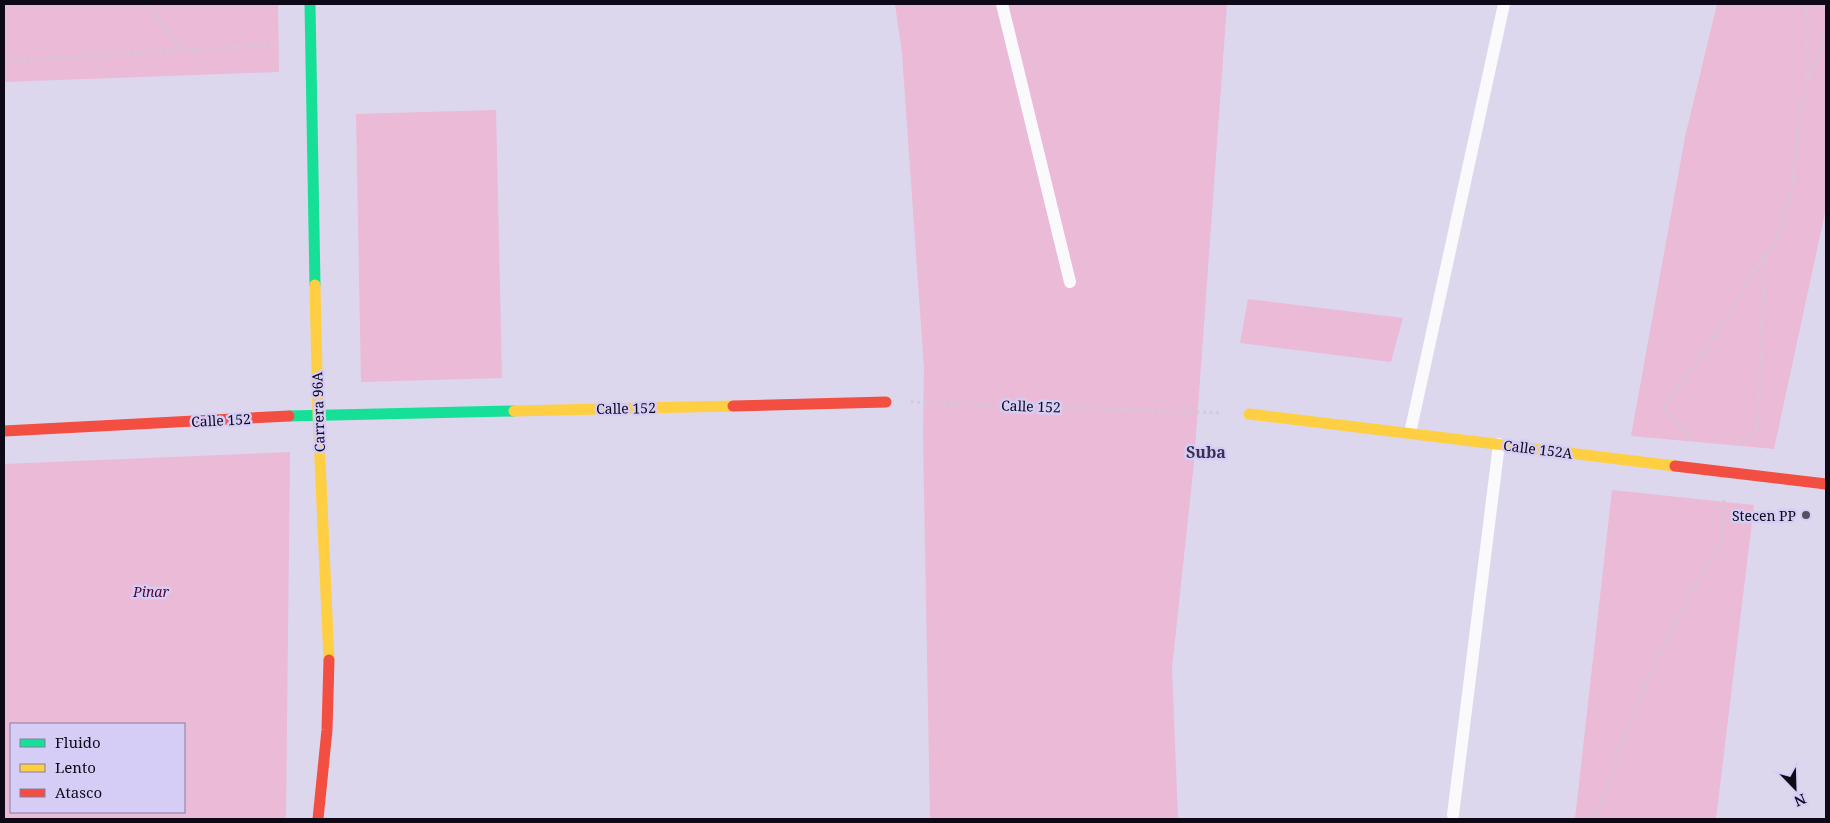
<svg xmlns="http://www.w3.org/2000/svg" width="1830" height="823" font-family="'Noto Serif',serif">
	<style>
		.green { fill: #ebbad6; fill-rule: evenodd }
		.lines { fill: none; stroke-linecap: round; stroke-linejoin: round }
		.path { stroke: #cecdd4; stroke-width: 3; stroke-dasharray: 2.5 4; stroke-linecap: butt }
		.lane { stroke: #faf9fc; stroke-width: 12 }
		.fast { stroke: #16e098; stroke-width: 11 }
		.slow { stroke: #ffcf43; stroke-width: 11 }
		.jam { stroke: #f24e42; stroke-width: 11 }
		.poi-dot { fill: #555162; stroke: #d6cdf7; stroke-width: 2 }
		.labels { text-anchor: middle; dominant-baseline: central; stroke-width: 5; stroke-linejoin: round; paint-order: stroke }
		.street-label { font-size: 14px; fill: #0d0917; stroke: #d6cdf7 }
		.poi-label { font-size: 14px; fill: #0d0917; stroke: #d6cdf7; text-anchor: end }
		.park-label { font-size: 14px; font-style: italic; fill: #52032d; stroke: #d6cdf7 }
		.quarter-label { font-size: 16px; font-weight: bold; fill: #3a3153; stroke: #d6cdf7 }
	</style>
	<rect width="100%" height="100%" fill="#dcd7ed"/>
	<g class="green">
		<path d="M4,4H278L279,72L4,82Z"/>
		<path d="M895,4H1227L1194,463L1172,668L1178,819H930L923,436L924,369L902,53Z"/>
		<path d="M1717,4H1826V208L1774,449L1631,436L1685,137Z"/>
		<path d="M496,110L502,378L361,382L356,114Z"/>
		<path d="M1248,299L1403,318L1391,362L1240,343Z"/>
		<path d="M290,452L286,819H4V464ZM11,724H184V812H11Z"/>
		<path d="M1612,490L1754,505L1716,819H1575Z"/>
	</g>
	<g class="lines">
		<g class="path">
			<path d="M148,4L181,50"/>
			<path d="M4,61L283,44"/>
			<path d="M1808,80L1826,35"/>
			<path d="M911,402L1223,413"/>
			<path d="M1692,439L1662,408L1705,351L1765,255L1779,237L1793,181L1799,113L1807,83V16L1804,4"/>
			<path d="M1732,444L1757,430L1759,403L1765,255"/>
			<path d="M1596,819L1619,749L1661,650L1722,538L1724,499"/>
		</g>
		<g class="lane">
			<path d="M1002,4L1070,282"/>
			<path d="M1410,433L1504,4"/>
			<path d="M1453,815L1499,444"/>
		</g>
		<g class="fast">
			<path d="M310,4L315,285"/>
			<path d="M289,416L514,411"/>
		</g>
		<g class="slow">
			<path d="M315,285L318,415L329,660"/>
			<path d="M514,411L733,406"/>
			<path d="M1249,414L1675,466"/>
		</g>
		<g class="jam">
			<path d="M733,406L886,402"/>
			<path d="M4,431L289,416"/>
			<path d="M1675,466L1826,484"/>
			<path d="M318,819L327,730L329,660"/>
		</g>
	</g>
	<circle class="poi-dot" cx="1806" cy="515" r="5"/>
	<g class="labels">
		<g class="street-label">
			<text transform="translate(1031 406) rotate(2)">Calle 152</text>
			<text transform="translate(626 408) rotate(-1)">Calle 152</text>
			<text transform="translate(318 412) rotate(-92)">Carrera 96A</text>
			<text transform="translate(221 420) rotate(-3)">Calle 152</text>
			<text transform="translate(1538 449) rotate(7)">Calle 152A</text>
		</g>
		<g class="poi-label">
			<text x="1796" y="515">Stecen PP</text>
		</g>
		<g class="park-label">
			<text x="151" y="591">Pinar</text>
		</g>
		<g class="quarter-label">
			<text x="1206" y="452">Suba</text>
		</g>
	</g>
	<rect width="1830" height="823" fill="none" stroke="#0d0917" stroke-width="10"/>
	<rect x="10" y="723" width="175" height="90" fill="#d6cdf7" stroke="#867f9d"/>
	<rect x="20" y="739" width="25" height="8" fill="#16e098" stroke="#867f9d"/>
	<text x="55" y="748" font-size="15" fill="#0d0917">Fluido</text>
	<rect x="20" y="764" width="25" height="8" fill="#ffcf43" stroke="#867f9d"/>
	<text x="55" y="773" font-size="15" fill="#0d0917">Lento</text>
	<rect x="20" y="789" width="25" height="8" fill="#f24e42" stroke="#867f9d"/>
	<text x="55" y="798" font-size="15" fill="#0d0917">Atasco</text>
	<g transform="translate(1795 788) rotate(157)" stroke="#d6cdf7" stroke-width="4" paint-order="stroke">
	<path d="M0-4L9 19L0 12L-9 19Z" fill="#0d0917"/>
	<text y="-8" font-size="14" font-weight="bold" text-anchor="middle" fill="#0d0917">N</text>
	</g>
</svg>
